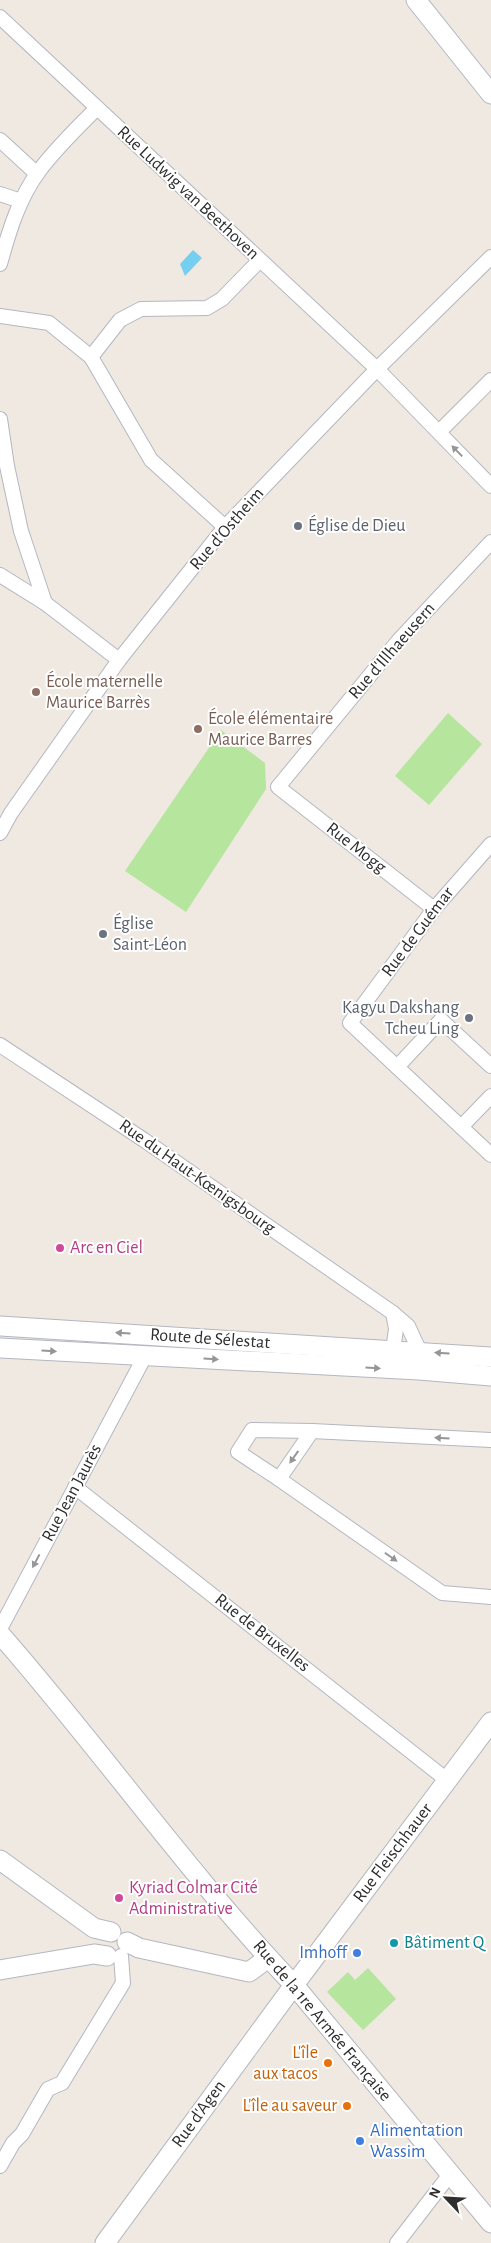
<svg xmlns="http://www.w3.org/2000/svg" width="491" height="2243" font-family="'Alegreya Sans',sans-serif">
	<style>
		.green { fill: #b6e59e }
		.water { fill: #75cff0 }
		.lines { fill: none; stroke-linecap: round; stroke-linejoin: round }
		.street-casing { stroke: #b4b7c1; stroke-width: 16 }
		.secondary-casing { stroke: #b4b7c1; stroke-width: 21 }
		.street { stroke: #fff; stroke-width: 14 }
		.secondary { stroke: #fff; stroke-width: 19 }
		.oneway { fill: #969696 }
		.worship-dot { fill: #6b7280; stroke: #fff; stroke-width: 2 }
		.education-dot { fill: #8d6e63; stroke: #fff; stroke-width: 2 }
		.hotel-dot { fill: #d1479c; stroke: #fff; stroke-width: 2 }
		.culture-dot { fill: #0f9aa8; stroke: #fff; stroke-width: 2 }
		.shop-dot { fill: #3f7fe0; stroke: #fff; stroke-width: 2 }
		.food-dot { fill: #e8710a; stroke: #fff; stroke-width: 2 }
		.labels { text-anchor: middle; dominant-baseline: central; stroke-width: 4; stroke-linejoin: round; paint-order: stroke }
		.street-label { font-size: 18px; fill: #2e2e2e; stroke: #fff }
		.worship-label { font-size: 18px; fill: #5b616d; stroke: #fff; text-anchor: start }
		.education-label { font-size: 18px; fill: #785e54; stroke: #fff; text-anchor: start }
		.hotel-label { font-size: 18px; fill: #b23c85; stroke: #fff; text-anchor: start }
		.culture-label { font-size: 18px; fill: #0d838f; stroke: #fff; text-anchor: start }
		.shop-label { font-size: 18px; fill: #366cbe; stroke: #fff; text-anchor: end }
		.food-label { font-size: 18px; fill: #c56008; stroke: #fff; text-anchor: end }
	</style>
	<rect width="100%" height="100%" fill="#efe9e1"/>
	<g class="green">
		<path d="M448,713L482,744L429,805L395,776Z"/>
		<path d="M221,730L265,763L266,789L186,912L125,871Z"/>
		<path d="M368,1968L396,1999L363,2030L327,1992L348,1972L355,1980Z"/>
	</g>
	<path class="water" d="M193,250L202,258L185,276L180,264Z"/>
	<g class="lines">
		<defs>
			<g id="street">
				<path d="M0,17L377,369L491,486"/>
				<path d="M0,140L37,174"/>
				<path d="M0,194L21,201"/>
				<path d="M0,264C9,231 19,198 39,171C56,148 77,128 97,108"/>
				<path d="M0,316L49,323L91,357L151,460L225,527"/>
				<path d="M91,357L120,320L141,309L207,308L222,299L259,261"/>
				<path d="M0,419L7,466L21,531L45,603"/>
				<path d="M439,432L491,380"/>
				<path d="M0,575L45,603L119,660"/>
				<path d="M0,833L11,813L119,660L225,527L377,369L491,257"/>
				<path d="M491,844L434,909L350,1023L491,1155"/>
				<path d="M434,909L278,787L399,640L491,542"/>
				<path d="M0,1045L144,1140L393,1313L408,1326L420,1352"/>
				<path d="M397,1067L441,1020L491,1066"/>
				<path d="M461,1127L491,1096"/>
				<path d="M393,1350L396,1329L393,1313"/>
				<path d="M491,1440L312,1431L279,1479L442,1593L491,1597"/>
				<path d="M279,1479L238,1452L252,1430L312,1431"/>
				<path d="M75,1487L447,1780"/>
				<path d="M0,1629L145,1356"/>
				<path d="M0,2166L13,2143L22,2134L48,2089L62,2083L123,1983L121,1956"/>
				<path d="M397,2243L451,2173"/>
			</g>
			<g id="secondary">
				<path d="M416,0L491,94"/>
				<path d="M0,1326L491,1357"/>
				<path d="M0,1348L419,1370L491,1376"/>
				<path d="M0,1634C101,1749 188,1874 294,1985L491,2223"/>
				<path d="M0,1860L94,1928L111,1932"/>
				<path d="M127,1942L139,1948L249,1972L268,1958"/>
				<path d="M0,1970L94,1954L107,1956"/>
				<path d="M105,2243L294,1985L491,1722"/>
			</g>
		</defs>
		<use href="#street" class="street-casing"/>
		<use href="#secondary" class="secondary-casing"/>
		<use href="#street" class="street"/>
		<use href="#secondary" class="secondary"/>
	</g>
	<defs><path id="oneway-solid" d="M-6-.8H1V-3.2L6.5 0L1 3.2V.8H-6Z" transform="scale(1.25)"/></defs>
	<g class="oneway">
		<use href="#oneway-solid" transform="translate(457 451) rotate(-134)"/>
		<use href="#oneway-solid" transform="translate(123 1333) rotate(-176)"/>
		<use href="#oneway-solid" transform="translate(49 1351) rotate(3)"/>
		<use href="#oneway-solid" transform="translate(442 1353) rotate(-176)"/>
		<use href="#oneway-solid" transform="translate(211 1359) rotate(3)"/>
		<use href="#oneway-solid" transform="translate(373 1368) rotate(3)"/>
		<use href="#oneway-solid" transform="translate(442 1438) rotate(-177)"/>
		<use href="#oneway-solid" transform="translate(294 1457) rotate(125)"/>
		<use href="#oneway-solid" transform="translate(391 1557) rotate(35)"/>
		<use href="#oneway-solid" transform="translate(36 1561) rotate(118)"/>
	</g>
	<g class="worship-dot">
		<circle cx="298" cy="526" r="5"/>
		<circle cx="103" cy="934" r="5"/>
		<circle cx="469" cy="1018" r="5"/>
	</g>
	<g class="education-dot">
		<circle cx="36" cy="692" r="5"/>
		<circle cx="198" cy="729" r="5"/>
	</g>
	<g class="hotel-dot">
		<circle cx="60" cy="1248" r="5"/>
		<circle cx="119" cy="1898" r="5"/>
	</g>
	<circle class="culture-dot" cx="394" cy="1943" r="5"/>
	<g class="shop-dot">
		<circle cx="357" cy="1953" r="5"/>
		<circle cx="360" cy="2141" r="5"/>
	</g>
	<g class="food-dot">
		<circle cx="328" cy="2063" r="5"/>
		<circle cx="347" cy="2106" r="5"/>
	</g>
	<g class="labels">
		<g class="street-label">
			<text transform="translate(188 193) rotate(43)">Rue Ludwig van Beethoven</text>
			<text transform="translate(227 529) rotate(-49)">Rue d'Ostheim</text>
			<text transform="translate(392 651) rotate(-49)">Rue d'Illhaeusern</text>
			<text transform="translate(356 848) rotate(38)">Rue Mogg</text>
			<text transform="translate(418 932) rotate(-53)">Rue de Guémar</text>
			<text transform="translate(197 1177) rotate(35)">Rue du Haut-Kœnigsbourg</text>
			<text transform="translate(210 1339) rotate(4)">Route de Sélestat</text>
			<text transform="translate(72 1493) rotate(-62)">Rue Jean Jaurès</text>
			<text transform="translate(262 1633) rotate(38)">Rue de Bruxelles</text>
			<text transform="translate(393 1853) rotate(-53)">Rue Fleischhauer</text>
			<text transform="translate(322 2021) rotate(50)">Rue de la 1re Armée Française</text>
			<text transform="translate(199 2114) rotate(-54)">Rue d'Agen</text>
		</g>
		<g class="worship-label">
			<text x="308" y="526">Église de Dieu</text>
			<text x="113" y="924">Église<tspan x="113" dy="21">Saint-Léon</tspan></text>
			<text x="459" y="1008" text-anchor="end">Kagyu Dakshang<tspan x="459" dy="21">Tcheu Ling</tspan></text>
		</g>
		<g class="education-label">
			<text x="46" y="682">École maternelle<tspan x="46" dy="21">Maurice Barrès</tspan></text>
			<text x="208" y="719">École élémentaire<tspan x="208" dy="21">Maurice Barres</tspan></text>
		</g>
		<g class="hotel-label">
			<text x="70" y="1248">Arc en Ciel</text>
			<text x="129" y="1888">Kyriad Colmar Cité<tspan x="129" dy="21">Administrative</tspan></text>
		</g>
		<g class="culture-label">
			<text x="404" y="1943">Bâtiment Q</text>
		</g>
		<g class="shop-label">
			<text x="347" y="1953">Imhoff</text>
			<text x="370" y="2131" text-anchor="start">Alimentation<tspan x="370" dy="21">Wassim</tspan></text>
		</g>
		<g class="food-label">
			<text x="318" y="2053">L'île<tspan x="318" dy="21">aux tacos</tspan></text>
			<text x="337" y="2106">L'île au saveur</text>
		</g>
	</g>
	<g transform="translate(446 2198) rotate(295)" stroke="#ffffff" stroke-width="4" paint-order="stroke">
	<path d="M0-4L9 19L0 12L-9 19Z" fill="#2e2e2e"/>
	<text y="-8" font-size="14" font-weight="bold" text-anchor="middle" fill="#2e2e2e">N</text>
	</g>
</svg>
